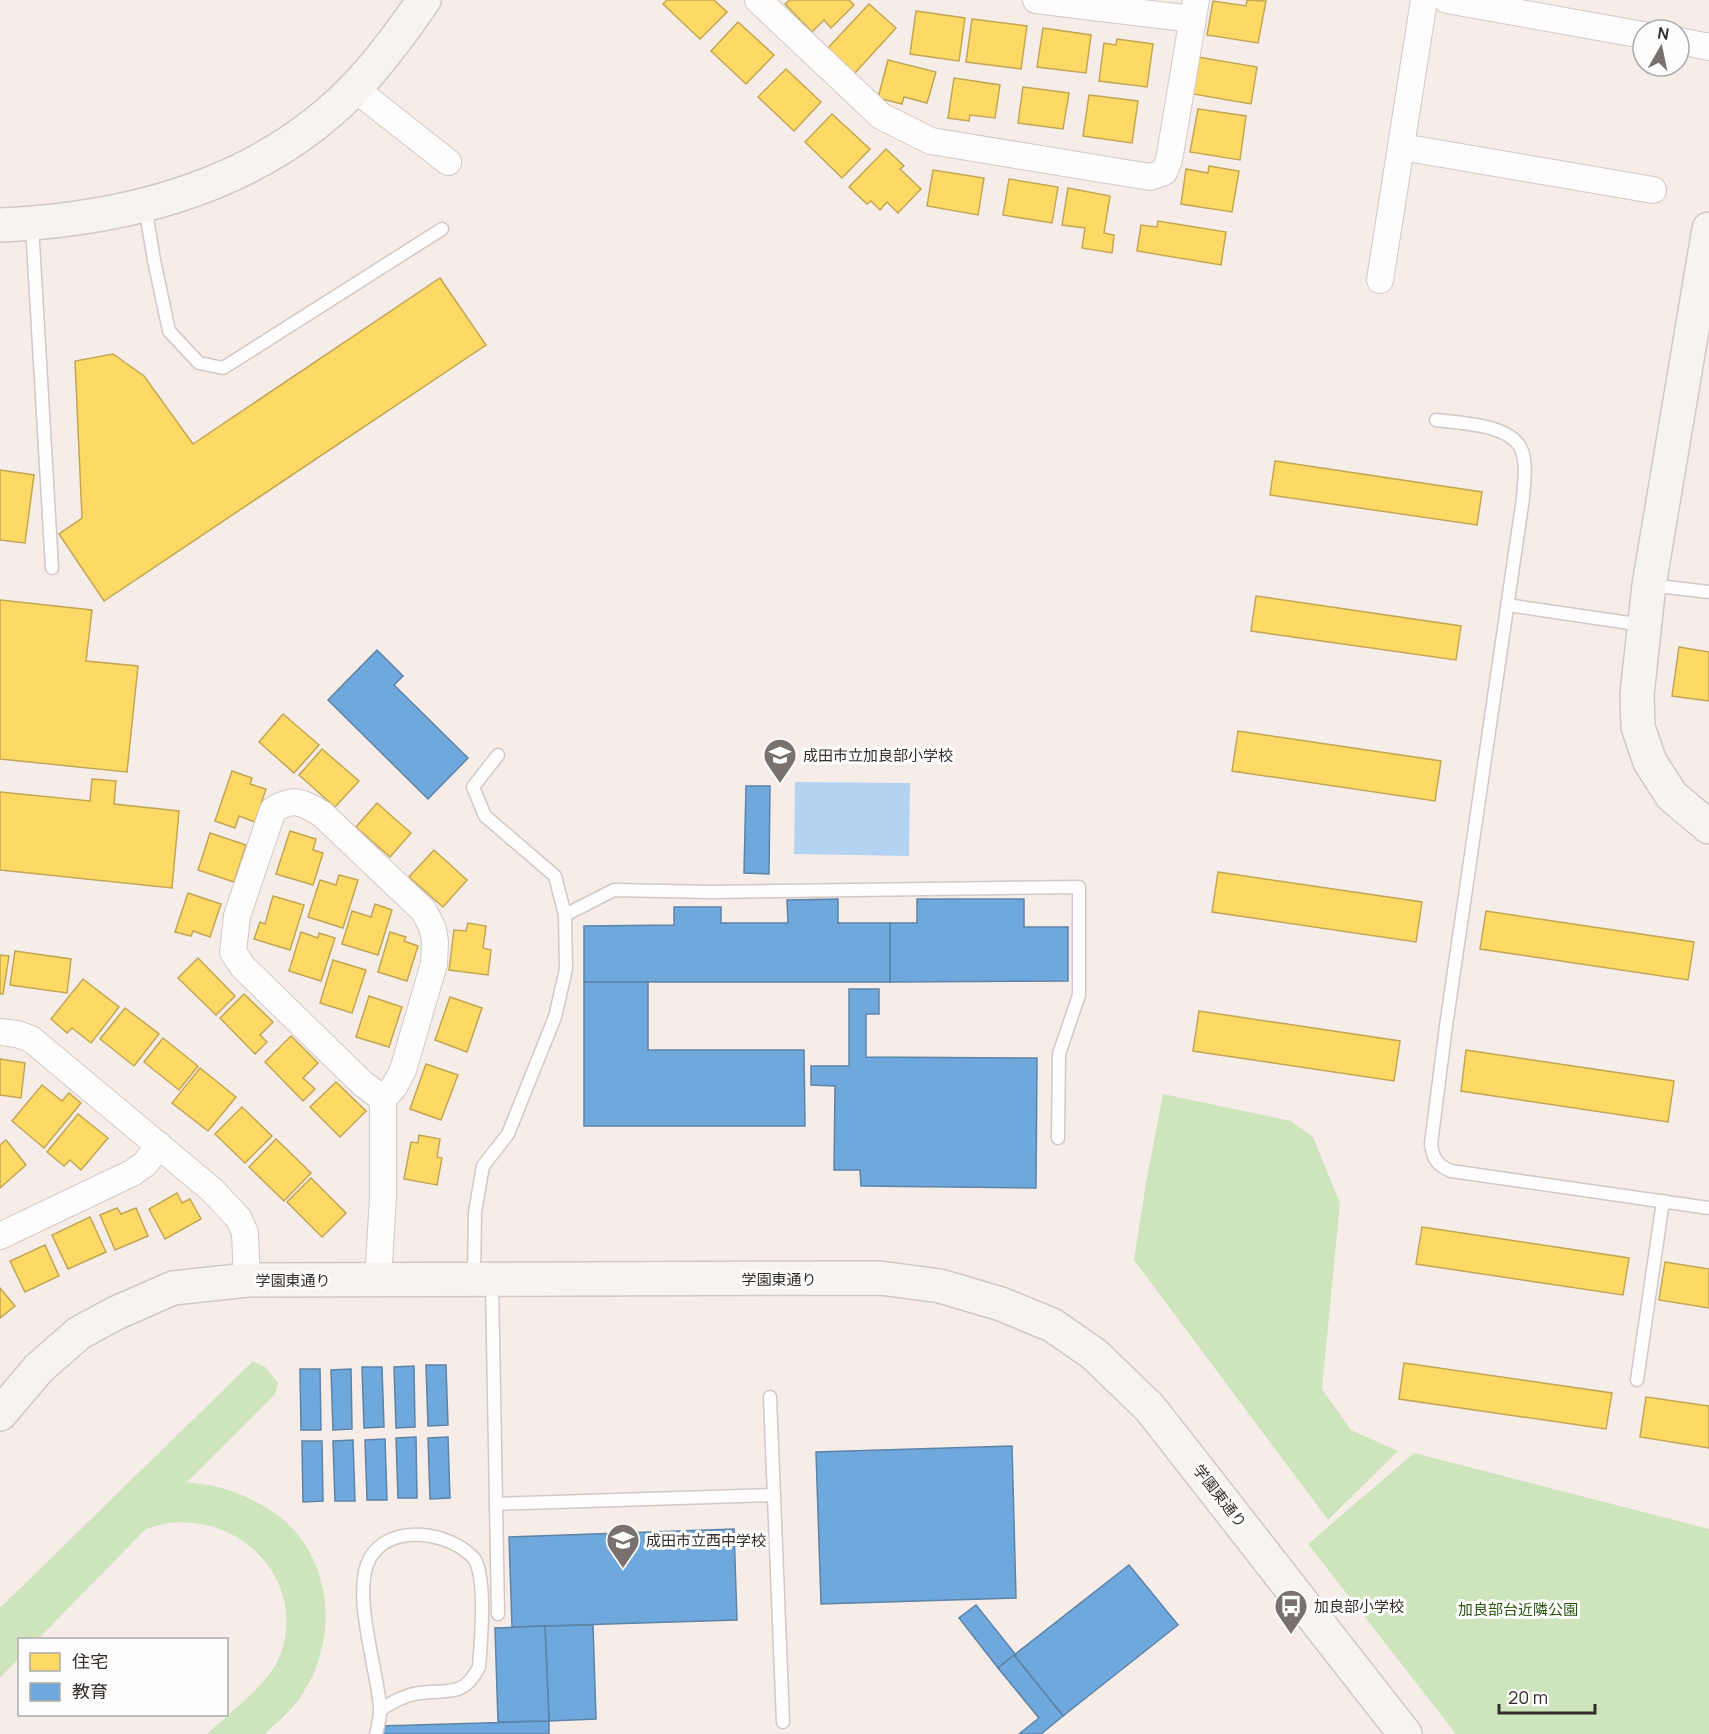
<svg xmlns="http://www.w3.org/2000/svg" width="1709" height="1734" font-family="Manrope,'Noto Sans JP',sans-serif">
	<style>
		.green { fill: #cee4bd }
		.water { fill: #b4d3f3 }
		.homes { fill: #ffd966; stroke: #c2a654; stroke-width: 1.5 }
		.schools { fill: #6fa8dc; stroke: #5d83a7; stroke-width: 1.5 }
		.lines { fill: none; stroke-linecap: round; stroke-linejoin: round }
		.lane-casing { stroke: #d0c9c5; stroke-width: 15 }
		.street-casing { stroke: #d0c9c5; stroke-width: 28 }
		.secondary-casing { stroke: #d0c9c5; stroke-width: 36 }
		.lane { stroke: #fefcfc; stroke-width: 12 }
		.street { stroke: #fefcfc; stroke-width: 26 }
		.secondary { stroke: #f7f3f1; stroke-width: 33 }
		.labels { text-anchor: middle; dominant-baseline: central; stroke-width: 6; stroke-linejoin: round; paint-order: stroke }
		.poi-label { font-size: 15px; fill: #342e2a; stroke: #fdfdfd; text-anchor: start }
		.street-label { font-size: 15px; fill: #342e2a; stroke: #fdfdfd }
		.park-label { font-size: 15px; fill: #2a5511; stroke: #fdfdfd }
	</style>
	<rect width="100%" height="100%" fill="#f6ede9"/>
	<g class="green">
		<path d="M1163,1094L1291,1121L1313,1137L1340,1203L1322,1389L1351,1430L1398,1451L1328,1520L1134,1260L1146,1183Z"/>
		<path d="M253,1361L265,1367L278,1383L275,1394L187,1482C196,1484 205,1484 214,1486C236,1491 262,1503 280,1517C336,1562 339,1646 297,1702C288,1713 275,1724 265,1734H207C228,1714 269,1683 279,1658C309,1584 244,1514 168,1523C161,1524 153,1527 146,1529L38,1639L20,1640L19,1658L0,1678V1608Z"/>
		<path d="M1414,1453L1709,1529V1734H1456L1308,1544Z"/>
	</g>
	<path class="water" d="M795,782L910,783L909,856L794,854Z"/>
	<g class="homes">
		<path d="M667,0H714L727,12L700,39L663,4Z"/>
		<path d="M790,0H849L854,5L831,28L824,20L812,32L785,4Z"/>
		<path d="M1247,0L1266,1L1258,43L1207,35L1213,1L1246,6Z"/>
		<path d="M869,4L896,28L854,74L827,49Z"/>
		<path d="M916,11L965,18L959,61L910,54Z"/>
		<path d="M972,19L1027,26L1021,69L966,62Z"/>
		<path d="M738,22L774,55L746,84L711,51Z"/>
		<path d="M1043,28L1091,35L1086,73L1037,67Z"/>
		<path d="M1117,39L1153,44L1147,87L1099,81L1104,43L1116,45Z"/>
		<path d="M1198,57L1257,67L1251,104L1193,94Z"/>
		<path d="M888,60L936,72L927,103L904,97L902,104L878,98Z"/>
		<path d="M786,69L821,102L794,131L758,97Z"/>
		<path d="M954,78L1000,85L995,118L970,115L969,121L948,118Z"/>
		<path d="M1023,87L1069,93L1063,129L1018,123Z"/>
		<path d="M1089,95L1138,101L1132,143L1083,136Z"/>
		<path d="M1198,109L1246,116L1240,160L1190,152Z"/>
		<path d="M832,114L870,149L842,178L805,142Z"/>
		<path d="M886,149L904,166L900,169L921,189L898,213L887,202L880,210L871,201L867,204L849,187Z"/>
		<path d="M1209,166L1239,171L1232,212L1181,204L1186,169L1208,173Z"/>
		<path d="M933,170L984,178L978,215L927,206Z"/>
		<path d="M1009,179L1058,187L1052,223L1003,215Z"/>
		<path d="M1068,188L1110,196L1104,233L1114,235L1112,253L1082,248L1085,228L1062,225Z"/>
		<path d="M1158,221L1226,232L1221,265L1137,251L1141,225L1157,227Z"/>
		<path d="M440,278L486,345L104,601L59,534L82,518L75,361L113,354L144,376L193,444Z"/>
		<path d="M1275,461L1482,492L1477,525L1270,495Z"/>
		<path d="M0,470L34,475L25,543L0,540Z"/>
		<path d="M1256,596L1461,626L1456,660L1251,631Z"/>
		<path d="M0,600L92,610L86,661L138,666L127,772L0,759Z"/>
		<path d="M1679,647L1709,652V701L1672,696Z"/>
		<path d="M283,714L319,745L294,773L259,742Z"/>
		<path d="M1238,731L1441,761L1435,801L1232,771Z"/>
		<path d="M322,749L359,781L335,807L299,775Z"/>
		<path d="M232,771L252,778L250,784L266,789L255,822L239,816L235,828L215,821Z"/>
		<path d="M92,779L116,781L114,804L179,811L172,888L0,870V792L90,801Z"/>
		<path d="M377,803L411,833L390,857L356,827Z"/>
		<path d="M290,831L316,839L313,850L323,853L313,885L276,874Z"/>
		<path d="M210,833L246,845L234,882L198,870Z"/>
		<path d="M434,850L467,880L443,907L409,877Z"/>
		<path d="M1218,872L1422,902L1416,942L1212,912Z"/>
		<path d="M339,875L358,880L343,928L308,917L320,880L336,885Z"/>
		<path d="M188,893L221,904L210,937L193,931L191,936L175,932Z"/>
		<path d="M273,896L304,905L290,950L254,939L260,922L265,924Z"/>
		<path d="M375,904L392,910L378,955L342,944L352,911L371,917Z"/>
		<path d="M1486,911L1694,942L1688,980L1480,949Z"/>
		<path d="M468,923L486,926L483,948L491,950L488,975L449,970L454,930L466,931Z"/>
		<path d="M301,932L318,938L319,933L335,938L321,981L289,971Z"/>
		<path d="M390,932L406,937L404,941L418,946L407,981L378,972Z"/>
		<path d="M15,951L71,959L67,993L10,985Z"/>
		<path d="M0,955L9,956L3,994H0Z"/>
		<path d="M198,958L235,996L216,1015L178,978Z"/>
		<path d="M333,960L366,970L352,1013L320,1003Z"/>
		<path d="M83,979L119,1007L91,1043L72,1028L67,1033L51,1019Z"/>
		<path d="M244,994L273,1022L260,1035L267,1042L255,1054L220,1018Z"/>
		<path d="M369,996L402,1007L389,1047L356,1037Z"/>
		<path d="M450,997L482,1008L467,1052L435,1040Z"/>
		<path d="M125,1008L159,1034L134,1066L100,1039Z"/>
		<path d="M1199,1011L1400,1041L1394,1081L1193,1051Z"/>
		<path d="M291,1036L318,1063L303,1078L315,1089L303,1101L265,1062Z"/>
		<path d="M163,1038L198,1066L179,1090L144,1062Z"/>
		<path d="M1466,1050L1674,1081L1668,1122L1461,1091Z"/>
		<path d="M0,1059L25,1063L21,1098L0,1095Z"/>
		<path d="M426,1064L458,1075L441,1120L410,1109Z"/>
		<path d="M200,1068L236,1097L208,1131L172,1103Z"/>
		<path d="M336,1082L366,1111L340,1137L310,1107Z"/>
		<path d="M42,1085L62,1101L69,1093L81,1103L44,1148L12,1121Z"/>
		<path d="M242,1107L272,1136L245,1163L215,1134Z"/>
		<path d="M78,1114L108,1138L81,1170L70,1160L64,1166L47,1152Z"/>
		<path d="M419,1135L440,1139L437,1157L442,1158L437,1185L404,1179L411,1142L418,1143Z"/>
		<path d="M276,1139L311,1173L284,1201L249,1167Z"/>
		<path d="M6,1140L26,1165L0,1188V1145Z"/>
		<path d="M311,1178L346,1213L322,1237L287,1202Z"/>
		<path d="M177,1193L182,1203L190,1199L201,1219L165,1239L149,1209Z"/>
		<path d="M117,1208L121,1214L136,1208L148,1236L115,1250L100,1215Z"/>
		<path d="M90,1217L106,1252L68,1269L52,1235Z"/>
		<path d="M1422,1227L1629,1258L1623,1295L1416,1264Z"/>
		<path d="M45,1245L59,1276L25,1292L10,1261Z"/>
		<path d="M1665,1262L1709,1269V1308L1659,1300Z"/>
		<path d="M0,1288L15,1306L0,1318Z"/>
		<path d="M1404,1363L1612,1393L1606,1429L1399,1399Z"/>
		<path d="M1646,1397L1709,1406V1448L1640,1437Z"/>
	</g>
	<g class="schools">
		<path d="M377,650L403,676L394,685L468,758L428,799L328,700Z"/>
		<path d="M746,786H770L769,874L744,873Z"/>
		<path d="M838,899V923H890V982H584V926L674,925V907H721V923H788L787,900Z"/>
		<path d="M917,899H1024V927H1068V981L890,982V923H917Z"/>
		<path d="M584,982H648V1050H804L805,1126H584Z"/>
		<path d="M849,989H879V1014H866V1057L1037,1058L1036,1188L861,1186L860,1170H834L835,1086L811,1085V1066H849Z"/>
		<path d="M426,1365H446L448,1425L428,1426Z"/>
		<path d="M414,1366L415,1427L396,1428L394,1367Z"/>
		<path d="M362,1367H382L384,1427L364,1428Z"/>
		<path d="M300,1369H320L321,1430H301Z"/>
		<path d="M351,1369L352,1429L333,1430L331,1370Z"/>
		<path d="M416,1437L417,1498H398L396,1438Z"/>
		<path d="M448,1437L450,1498L430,1499L428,1438Z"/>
		<path d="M385,1439L387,1500H367L365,1440Z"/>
		<path d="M353,1440L355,1501H335L333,1441Z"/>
		<path d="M302,1441H322L323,1501L303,1502Z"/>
		<path d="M1012,1446L1016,1598L821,1604L816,1452Z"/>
		<path d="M734,1529L737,1620L512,1627L509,1537Z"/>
		<path d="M1129,1565L1178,1625L1063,1716L1014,1655Z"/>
		<path d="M976,1605L1016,1655L998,1668L959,1618Z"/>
		<path d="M593,1625L596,1719L549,1721L545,1626Z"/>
		<path d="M545,1626L549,1721L498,1722L495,1628Z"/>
		<path d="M1014,1655L1063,1716L1041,1734H1019L1039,1718L998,1668Z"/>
		<path d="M549,1721V1734H382L381,1726Z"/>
	</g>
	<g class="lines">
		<defs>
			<g id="lane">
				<path d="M145,206L154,260L169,331L199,363L223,368L442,229"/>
				<path d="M32,225L52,568"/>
				<path d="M1436,420C1460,423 1512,424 1522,451C1527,466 1524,482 1523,498L1446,1026L1431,1144C1433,1159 1437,1165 1451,1171L1709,1208"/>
				<path d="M1650,585L1709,592"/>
				<path d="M1507,605L1643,625"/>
				<path d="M565,915L614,890L710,892L1079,887V995L1059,1054L1058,1138"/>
				<path d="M474,1278L475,1212L483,1166L508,1134L555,1017L566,969L565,915L555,876L485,816L473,787L498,755"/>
				<path d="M492,1281L498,1614"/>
				<path d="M1637,1380L1663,1201"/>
				<path d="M770,1397L783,1722"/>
				<path d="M496,1504L774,1495"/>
				<path d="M376,1734C378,1725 381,1716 380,1707C377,1668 351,1591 370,1558C389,1525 441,1531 467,1552C470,1555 475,1558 476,1562C486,1584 481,1641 479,1667C463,1698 449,1689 419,1693C404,1695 393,1702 380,1710"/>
			</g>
			<g id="street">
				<path d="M758,0L881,116L931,141L1150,177L1164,172L1169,160L1196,0"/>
				<path d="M1036,0L1192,19"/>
				<path d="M1447,0L1643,35"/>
				<path d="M1679,41L1709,47"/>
				<path d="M354,88L448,162"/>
				<path d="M1402,147L1653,190"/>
				<path d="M1380,280L1424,0"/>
				<path d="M0,1032L17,1034L31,1039L212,1190L229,1208L239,1219L245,1233L247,1280"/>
				<path d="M0,1236L132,1173L145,1164L159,1145"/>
				<path d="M378,1280L383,1198V1099L362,1083L243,967L233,952L237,916L273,810C294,797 302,802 322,814L424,911L433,929L435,942L434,964L403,1070L394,1087L383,1099"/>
			</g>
			<g id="secondary">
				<path d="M0,225C137,219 272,182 366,76C387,52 406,26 424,0"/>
				<path d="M1709,229L1649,585L1637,694L1638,727L1650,762L1672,796L1709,827"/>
				<path d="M0,1414L39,1368L79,1333L116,1313L173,1288L247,1280L880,1278L940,1286L1001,1304L1052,1325L1094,1354L1150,1408L1405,1734"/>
			</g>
		</defs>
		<use href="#lane" class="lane-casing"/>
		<use href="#street" class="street-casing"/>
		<use href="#secondary" class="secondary-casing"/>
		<use href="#lane" class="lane"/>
		<use href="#street" class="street"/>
		<use href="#secondary" class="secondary"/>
	</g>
	<defs>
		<symbol id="school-pin" viewBox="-11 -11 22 30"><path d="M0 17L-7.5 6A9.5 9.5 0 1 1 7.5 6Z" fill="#78716d" stroke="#fdfdfd"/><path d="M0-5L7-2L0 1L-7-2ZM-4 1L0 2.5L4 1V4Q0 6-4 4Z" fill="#fff"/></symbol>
		<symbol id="bus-pin" viewBox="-11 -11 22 30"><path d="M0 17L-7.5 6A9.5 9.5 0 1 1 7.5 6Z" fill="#78716d" stroke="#fdfdfd"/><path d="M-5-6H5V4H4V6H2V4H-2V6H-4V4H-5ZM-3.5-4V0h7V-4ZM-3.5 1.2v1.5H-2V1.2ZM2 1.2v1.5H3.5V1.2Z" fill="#fff"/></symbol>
	</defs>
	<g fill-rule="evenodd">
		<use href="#school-pin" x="761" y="736" width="38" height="52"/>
		<use href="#school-pin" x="604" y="1521" width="38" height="52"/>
		<use href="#bus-pin" x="1272" y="1587" width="38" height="52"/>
	</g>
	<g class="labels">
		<g class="poi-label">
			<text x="803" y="755">成田市立加良部小学校</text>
			<text x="646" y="1540">成田市立西中学校</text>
			<text x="1314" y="1606">加良部小学校</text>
		</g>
		<g class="street-label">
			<text x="779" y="1279">学園東通り</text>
			<text x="293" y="1280">学園東通り</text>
			<text transform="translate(1220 1496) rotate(52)">学園東通り</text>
		</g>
		<g class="park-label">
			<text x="1518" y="1609">加良部台近隣公園</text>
		</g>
	</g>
	<rect x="18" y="1638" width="210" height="78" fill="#fdfdfd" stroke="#adaaa9" stroke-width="1.5"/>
	<rect x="30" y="1653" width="30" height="18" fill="#ffd966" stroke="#adaaa9" stroke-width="1.5"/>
	<text x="72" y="1668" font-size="18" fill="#342e2a">住宅</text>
	<rect x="30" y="1683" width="30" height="18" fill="#6fa8dc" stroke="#adaaa9" stroke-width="1.5"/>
	<text x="72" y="1698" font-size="18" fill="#342e2a">教育</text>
	<g transform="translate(1661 48) rotate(9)"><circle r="28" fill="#fdfdfd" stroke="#adaaa9" stroke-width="1.5"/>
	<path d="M0-4.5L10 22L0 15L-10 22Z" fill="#78716d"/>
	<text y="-9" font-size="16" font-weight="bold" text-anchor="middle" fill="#342e2a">N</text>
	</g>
	<path d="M1499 1704v9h96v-9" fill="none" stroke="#342e2a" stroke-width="3"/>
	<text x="1508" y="1704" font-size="18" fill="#342e2a" stroke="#fdfdfd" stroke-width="4.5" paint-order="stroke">20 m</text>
</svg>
